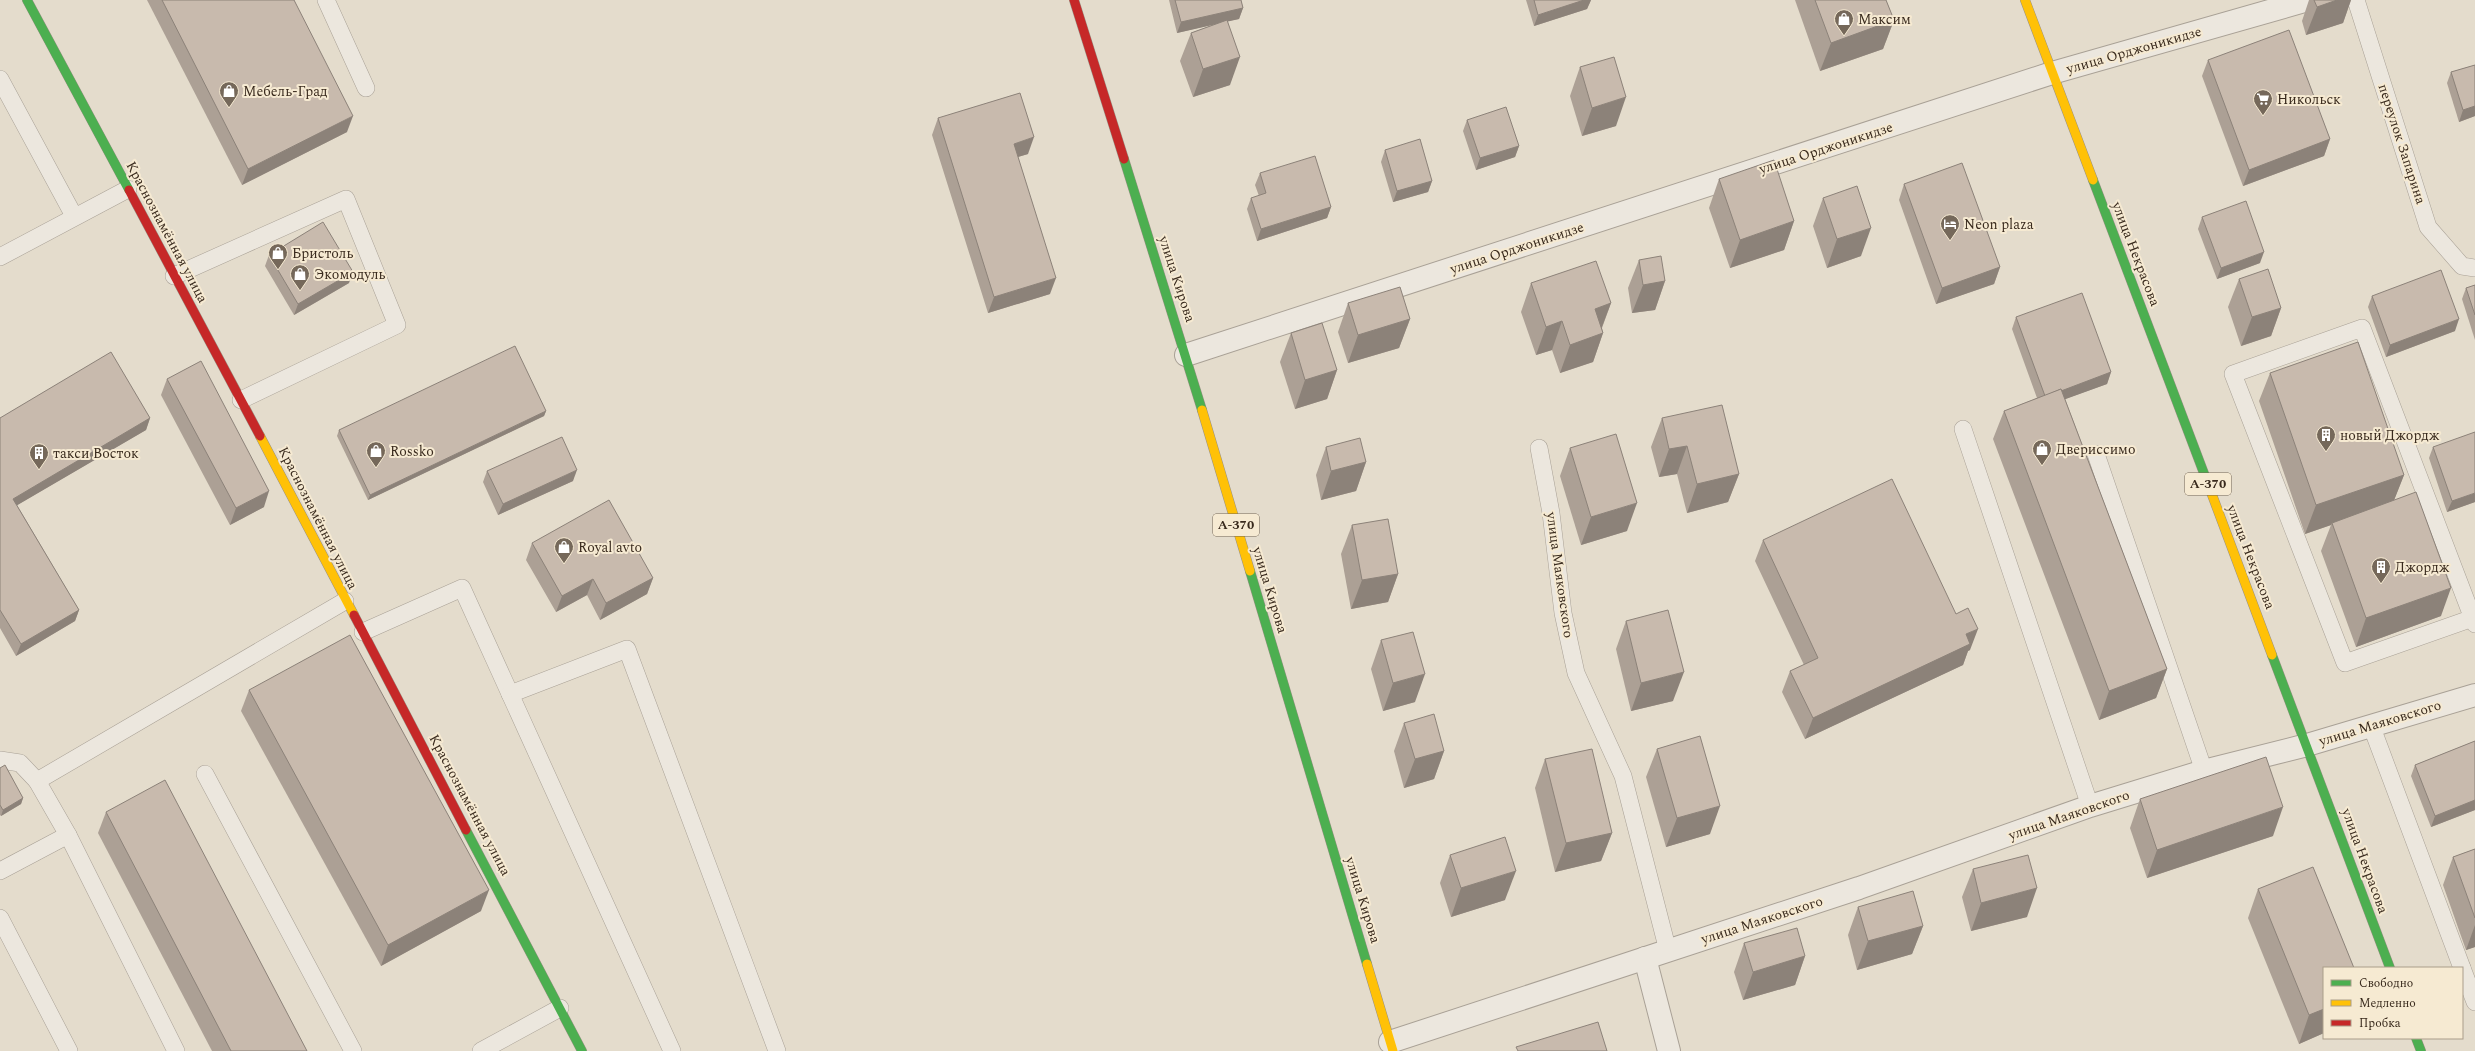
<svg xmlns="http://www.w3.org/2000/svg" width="2475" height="1051" font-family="Spectral,serif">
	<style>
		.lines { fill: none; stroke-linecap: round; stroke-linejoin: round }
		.lane-casing { stroke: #a9a196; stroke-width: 18 }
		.street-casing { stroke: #a9a196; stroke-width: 24 }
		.fast-casing { stroke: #999185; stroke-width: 10 }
		.slow-casing { stroke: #999185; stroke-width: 10 }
		.jam-casing { stroke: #999185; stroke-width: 10 }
		.lane { stroke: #ece7de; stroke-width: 17 }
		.street { stroke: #ece7de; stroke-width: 22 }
		.fast { stroke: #4caf50; stroke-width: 9 }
		.slow { stroke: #ffc107; stroke-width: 9 }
		.jam { stroke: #c62828; stroke-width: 9 }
		.wall { fill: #aca095 }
		.shaded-wall { fill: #8c8279 }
		.building { fill: #c8baad; stroke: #8c8279 }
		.labels { text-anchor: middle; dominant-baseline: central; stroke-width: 4; stroke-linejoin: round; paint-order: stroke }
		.shield { fill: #f6ead2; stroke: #726453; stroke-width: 1 }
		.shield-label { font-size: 13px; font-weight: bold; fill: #392a1d }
		.poi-label { font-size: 14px; fill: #392a1d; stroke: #f6ead2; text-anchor: start }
		.street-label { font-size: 14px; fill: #392a1d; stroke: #f6ead2 }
	</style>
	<rect width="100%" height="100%" fill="#e4dccc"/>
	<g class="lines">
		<defs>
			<g id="lane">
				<path d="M326,0L366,88"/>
				<path d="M2356,0L2428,227L2462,266L2475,268"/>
				<path d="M0,79L74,216"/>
				<path d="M0,257L128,189"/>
				<path d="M174,276L346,199L397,325L241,400"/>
				<path d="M1963,429L2090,806"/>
				<path d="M1539,448L1551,513L1563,613L1576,673L1623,776L1668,951"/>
				<path d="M2096,454L2204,771"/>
				<path d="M2473,618L2345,663L2233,374L2362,328L2475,624"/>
				<path d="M363,632L462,588L672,1051"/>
				<path d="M510,694L627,649L777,1051"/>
				<path d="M2371,725L2462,968"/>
				<path d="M0,760L20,763L37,781L345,601"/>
				<path d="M205,774L353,1051"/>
				<path d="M37,781L68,835L176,1051"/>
				<path d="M0,871L68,835"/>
				<path d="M0,918L69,1051"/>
				<path d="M2462,968L2475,1002"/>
				<path d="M481,1051L560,1008"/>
			</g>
			<g id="street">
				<path d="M1186,355L2052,73L2308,0"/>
				<path d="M1645,958L1669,1051"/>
				<path d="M1390,1042L1859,888L2090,806L2204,771L2307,745L2475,695"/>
			</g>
			<g id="fast">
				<path d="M27,0L129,190"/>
				<path d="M1124,159L1202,410"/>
				<path d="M2093,180L2208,484"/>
				<path d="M1250,571L1367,964"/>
				<path d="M2272,655L2390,968"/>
				<path d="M466,830L582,1051"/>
				<path d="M2416,1038L2421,1051"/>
			</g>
			<g id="slow">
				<path d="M2025,0L2093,180"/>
				<path d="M1202,410L1250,571"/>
				<path d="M260,436L354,615"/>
				<path d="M2208,484L2272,655"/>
				<path d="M1367,964L1393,1051"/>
			</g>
			<g id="jam">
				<path d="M1074,0L1124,159"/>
				<path d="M129,190L260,436"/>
				<path d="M354,615L466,830"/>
			</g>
		</defs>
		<use href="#lane" class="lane-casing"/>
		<use href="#street" class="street-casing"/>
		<use href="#fast" class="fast-casing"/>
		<use href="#slow" class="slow-casing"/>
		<use href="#jam" class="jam-casing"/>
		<use href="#lane" class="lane"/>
		<use href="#street" class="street"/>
		<use href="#fast" class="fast"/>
		<use href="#slow" class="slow"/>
		<use href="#jam" class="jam"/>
	</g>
	<g class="wall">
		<path d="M147,0H294L347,132L242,185Z"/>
		<path d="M1169,0H1241L1243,8L1239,19L1228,21L1230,85L1193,97L1180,61L1191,33L1215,24L1177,33Z"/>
		<path d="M1526,0H1591L1587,9L1534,26Z"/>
		<path d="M1795,0H1886L1894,20L1883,49L1820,71Z"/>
		<path d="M2309,0H2351L2343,23L2306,35L2302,21Z"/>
		<path d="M2208,60L2330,139L2324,156L2243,186L2202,76Z"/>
		<path d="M2475,65V116L2459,122L2447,83L2451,72Z"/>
		<path d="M1580,67L1616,126L1582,136L1570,96Z"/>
		<path d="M938,118L1028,154L1018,157L1050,294L988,313L932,135Z"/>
		<path d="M1467,120L1519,146L1515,157L1476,170L1463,131Z"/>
		<path d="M1385,150L1432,181L1428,192L1393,202L1381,162Z"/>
		<path d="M1260,173L1331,207L1327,218L1257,241L1247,209L1251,198L1259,196L1255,185Z"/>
		<path d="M1719,179L1794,221L1784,250L1730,268L1709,208Z"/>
		<path d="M1904,184L2000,267L1994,284L1936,304L1899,200Z"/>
		<path d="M1823,198L1861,256L1827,268L1813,226Z"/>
		<path d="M2202,217L2260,263L2217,279L2198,229Z"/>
		<path d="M269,255L349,283L294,315L265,266Z"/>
		<path d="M1639,260L1665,281L1655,310L1632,313L1628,288Z"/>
		<path d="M2239,279L2281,308L2271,336L2241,346L2228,307Z"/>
		<path d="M1531,283L1611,303L1602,328L1603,333L1593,362L1560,373L1552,350L1536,355L1521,312Z"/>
		<path d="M2475,285V340L2462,299L2466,288Z"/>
		<path d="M2372,296L2455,331L2386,357L2368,307Z"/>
		<path d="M1348,303L1410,319L1399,348L1348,363L1338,332Z"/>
		<path d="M2016,317L2111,372L2107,384L2065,399L2167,669L2156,698L2099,720L1993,439L2004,411L2037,398L2012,329Z"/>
		<path d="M1291,333L1337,370L1327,399L1295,409L1280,362Z"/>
		<path d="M2270,373L2404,475L2394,500L2441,616L2356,647L2321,551L2331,525L2305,534L2259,401Z"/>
		<path d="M167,379L264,507L230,525L161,395Z"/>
		<path d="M546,411L544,416L368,500L337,436L339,430Z"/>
		<path d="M0,418H150L146,430L17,505L79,610L75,621L16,656L0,628Z"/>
		<path d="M1662,418L1739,474L1728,502L1687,513L1677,474L1659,477L1651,447Z"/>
		<path d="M1326,447L1366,462L1356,491L1321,500L1316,475Z"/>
		<path d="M2433,447L2475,502L2447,512L2429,458Z"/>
		<path d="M1570,448L1627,531L1581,545L1560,476Z"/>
		<path d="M487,471L573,481L498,515L483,482Z"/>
		<path d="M1352,525L1398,574L1388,602L1351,609L1341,554Z"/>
		<path d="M1763,540L1970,650L1968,651L1963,665L1805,739L1782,692L1790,671L1804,665L1755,561Z"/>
		<path d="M532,543L653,578L647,594L600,620L587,595L556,612L526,560Z"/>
		<path d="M1626,621L1673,701L1631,711L1616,649Z"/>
		<path d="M1381,640L1415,702L1383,711L1371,669Z"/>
		<path d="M249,690L481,911L381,966L241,711Z"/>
		<path d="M1404,723L1444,751L1434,779L1404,788L1394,751Z"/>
		<path d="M2475,741V810L2431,827L2411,776L2415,765Z"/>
		<path d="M1657,749L1710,834L1666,847L1646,777Z"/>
		<path d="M1545,759L1612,833L1601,861L1555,872L1535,788Z"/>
		<path d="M0,768L23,798L21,804L1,816L0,815Z"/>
		<path d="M2140,799L2273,836L2147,878L2130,828Z"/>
		<path d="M106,812L307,1051H212L98,833Z"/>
		<path d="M2475,849V947L2466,950L2443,885L2453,857Z"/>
		<path d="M1450,855L1505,900L1451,917L1440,883Z"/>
		<path d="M1973,869L2027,917L1971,931L1962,897Z"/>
		<path d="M2258,889L2324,968V1033L2299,1044L2248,918Z"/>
		<path d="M1858,907L1923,926L1912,954L1857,970L1848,935Z"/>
		<path d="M1744,943L1805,956L1795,985L1743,1000L1734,972Z"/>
	</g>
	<g class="shaded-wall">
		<path d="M1584,0H1591L1587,9L1534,26L1538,15Z"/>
		<path d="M2337,0H2351L2343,23L2306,35L2317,7Z"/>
		<path d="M1243,8L1239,19L1177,33L1181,22Z"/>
		<path d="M1894,20L1883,49L1820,71L1831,43Z"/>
		<path d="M1240,57L1230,85L1193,97L1203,69Z"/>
		<path d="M1626,97L1616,126L1582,136L1592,108Z"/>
		<path d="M2475,106V116L2459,122L2463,110Z"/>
		<path d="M353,116L347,132L242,185L248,169Z"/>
		<path d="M1034,137L1028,154L1008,160L1014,144Z"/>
		<path d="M2330,139L2324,156L2243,186L2249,170Z"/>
		<path d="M1519,146L1515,157L1476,170L1480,158Z"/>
		<path d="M1432,181L1428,192L1393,202L1397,191Z"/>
		<path d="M1331,207L1327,218L1257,241L1261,229Z"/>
		<path d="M1794,221L1784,250L1730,268L1740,240Z"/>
		<path d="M1871,228L1861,256L1827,268L1837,239Z"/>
		<path d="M2264,252L2260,263L2217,279L2221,268Z"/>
		<path d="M2000,267L1994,284L1936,304L1942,288Z"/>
		<path d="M353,272L349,283L294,315L298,304Z"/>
		<path d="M1056,278L1050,294L988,313L994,297Z"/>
		<path d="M1665,281L1655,310L1632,313L1643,285Z"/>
		<path d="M1611,303L1600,332L1595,309Z"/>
		<path d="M2281,308L2271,336L2241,346L2252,317Z"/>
		<path d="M1410,319L1399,348L1348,363L1358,335Z"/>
		<path d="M2459,319L2455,331L2386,357L2390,345Z"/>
		<path d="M1562,321L1552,350L1536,355L1546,327Z"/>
		<path d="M1603,333L1593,362L1560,373L1570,345Z"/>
		<path d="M1337,370L1327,399L1295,409L1305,380Z"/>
		<path d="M2111,372L2107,384L2041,408L2045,397Z"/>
		<path d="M546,411L544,416L368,500L370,495Z"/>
		<path d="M150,418L146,430L9,510L13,499Z"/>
		<path d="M1687,446L1677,474L1659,477L1669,449Z"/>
		<path d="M1366,462L1356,491L1321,500L1331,471Z"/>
		<path d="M577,470L573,481L498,515L503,504Z"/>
		<path d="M1739,474L1728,502L1687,513L1697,484Z"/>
		<path d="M2404,475L2393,503L2332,523L2331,525L2305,534L2316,505Z"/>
		<path d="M269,491L264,507L230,525L236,508Z"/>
		<path d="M2475,493V502L2447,512L2452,501Z"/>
		<path d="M1637,503L1627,531L1581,545L1591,517Z"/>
		<path d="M1398,574L1388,602L1351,609L1362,580Z"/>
		<path d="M653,578L647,594L600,620L606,603Z"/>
		<path d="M593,579L587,595L556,612L562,596Z"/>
		<path d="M2451,588L2441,616L2356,647L2366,618Z"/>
		<path d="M79,610L75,621L16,656L21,644Z"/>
		<path d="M1978,629L1970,650L1968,651L1963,665L1805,739L1813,718L1966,634Z"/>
		<path d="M2167,669L2156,698L2099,720L2109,691Z"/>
		<path d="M1684,672L1673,701L1631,711L1641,683Z"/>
		<path d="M1425,674L1415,702L1383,711L1393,683Z"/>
		<path d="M1444,751L1434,779L1404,788L1415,759Z"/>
		<path d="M23,798L21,804L1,816L3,810Z"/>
		<path d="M2475,800V810L2431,827L2435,816Z"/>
		<path d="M1720,806L1710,834L1666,847L1677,818Z"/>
		<path d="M2283,807L2273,836L2147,878L2157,850Z"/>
		<path d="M1612,833L1601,861L1555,872L1566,843Z"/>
		<path d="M1516,871L1505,900L1451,917L1461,888Z"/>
		<path d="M2037,888L2027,917L1971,931L1981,903Z"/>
		<path d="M489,890L481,911L381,966L388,945Z"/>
		<path d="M2475,925V947L2466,950Z"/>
		<path d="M1923,926L1912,954L1857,970L1868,941Z"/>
		<path d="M1805,956L1795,985L1743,1000L1753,972Z"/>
		<path d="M2324,1009V1033L2299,1044L2309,1015Z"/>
	</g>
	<g class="building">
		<path d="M162,0H294L353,116L248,169Z"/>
		<path d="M1175,0H1241L1243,8L1181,22Z"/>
		<path d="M1534,0H1584L1538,15Z"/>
		<path d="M1815,0H1886L1894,20L1831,43Z"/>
		<path d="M2314,0H2337L2317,7Z"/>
		<path d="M1227,20L1240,57L1203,69L1191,33Z"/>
		<path d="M2289,30L2330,139L2249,170L2208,60Z"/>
		<path d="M1614,57L1626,97L1592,108L1580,67Z"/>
		<path d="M2475,65V106L2463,110L2451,72Z"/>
		<path d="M1020,93L1034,137L1014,144L1056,278L994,297L938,118Z"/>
		<path d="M1506,107L1519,146L1480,158L1467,120Z"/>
		<path d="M1420,139L1432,181L1397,191L1385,150Z"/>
		<path d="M1315,156L1331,207L1261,229L1251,198L1266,193L1260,173Z"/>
		<path d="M1774,160L1794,221L1740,240L1719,179Z"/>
		<path d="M1962,163L2000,267L1942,288L1904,184Z"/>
		<path d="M1857,186L1871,228L1837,239L1823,198Z"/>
		<path d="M2246,201L2264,252L2221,268L2202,217Z"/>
		<path d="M323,222L353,272L298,304L269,255Z"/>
		<path d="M1661,256L1665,281L1643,285L1639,260Z"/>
		<path d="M1596,261L1611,303L1595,309L1603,333L1570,345L1562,321L1546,327L1531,283Z"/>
		<path d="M2268,269L2281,308L2252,317L2239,279Z"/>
		<path d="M2441,270L2459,319L2390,345L2372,296Z"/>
		<path d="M2475,285V315L2466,288Z"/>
		<path d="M1400,287L1410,319L1358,335L1348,303Z"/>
		<path d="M2082,293L2111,372L2061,391V389L2045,396L2016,317Z"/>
		<path d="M1322,323L1337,370L1305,380L1291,333Z"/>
		<path d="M2358,342L2404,475L2316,505L2270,373Z"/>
		<path d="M515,346L546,411L370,495L339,430Z"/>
		<path d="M111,352L150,418L13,499L79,610L21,644L0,610V418Z"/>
		<path d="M201,361L269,491L236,508L167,379Z"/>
		<path d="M2061,389L2167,669L2109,691L2004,411Z"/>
		<path d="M1722,405L1739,474L1697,484L1687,446L1669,449L1662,418Z"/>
		<path d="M2475,432V493L2452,501L2433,447Z"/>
		<path d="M1616,434L1637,503L1591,517L1570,448Z"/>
		<path d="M562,437L577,470L503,504L487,471Z"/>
		<path d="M1360,438L1366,462L1331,471L1326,447Z"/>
		<path d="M1892,479L1956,614L1968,608L1978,629L1966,634L1970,644L1813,718L1790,671L1818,658L1763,540Z"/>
		<path d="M2416,492L2451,588L2366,618L2332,523Z"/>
		<path d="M609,500L653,578L606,603L593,579L562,596L532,543Z"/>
		<path d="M1388,519L1398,574L1362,580L1352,525Z"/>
		<path d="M1668,610L1684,672L1641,683L1626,621Z"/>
		<path d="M1413,632L1425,674L1393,683L1381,640Z"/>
		<path d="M350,635L489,890L388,945L249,690Z"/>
		<path d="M1434,714L1444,751L1415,759L1404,723Z"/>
		<path d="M1700,736L1720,806L1677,818L1657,749Z"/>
		<path d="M2475,741V800L2435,816L2415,765Z"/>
		<path d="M1592,749L1612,833L1566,843L1545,759Z"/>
		<path d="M2266,757L2283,807L2157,850L2140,799Z"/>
		<path d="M5,765L23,798L3,810L0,805V768Z"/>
		<path d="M165,780L307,1051H231L106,812Z"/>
		<path d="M1505,837L1516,871L1461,888L1450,855Z"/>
		<path d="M2475,849V918L2453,857Z"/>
		<path d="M2028,855L2037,888L1981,903L1973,869Z"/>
		<path d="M2313,867L2354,968H2324V1009L2309,1015L2258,889Z"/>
		<path d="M1913,891L1923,926L1868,941L1858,907Z"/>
		<path d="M1797,928L1805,956L1753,972L1744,943Z"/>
		<path d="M1598,1022L1607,1051H1518L1516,1047Z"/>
	</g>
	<defs>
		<symbol id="shop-pin" viewBox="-11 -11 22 30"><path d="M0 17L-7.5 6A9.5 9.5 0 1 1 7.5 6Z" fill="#75685a" stroke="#f6ead2"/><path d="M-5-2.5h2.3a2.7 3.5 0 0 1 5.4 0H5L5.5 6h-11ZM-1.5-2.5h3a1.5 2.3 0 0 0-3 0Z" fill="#fff"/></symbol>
		<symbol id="supermarket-pin" viewBox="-11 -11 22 30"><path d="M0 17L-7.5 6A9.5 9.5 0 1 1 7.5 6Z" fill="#75685a" stroke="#f6ead2"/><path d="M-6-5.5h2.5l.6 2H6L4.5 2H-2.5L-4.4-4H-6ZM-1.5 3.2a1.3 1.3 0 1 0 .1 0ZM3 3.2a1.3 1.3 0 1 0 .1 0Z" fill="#fff"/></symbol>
		<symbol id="hotel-pin" viewBox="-11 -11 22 30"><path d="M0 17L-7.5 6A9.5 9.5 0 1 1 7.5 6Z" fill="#75685a" stroke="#f6ead2"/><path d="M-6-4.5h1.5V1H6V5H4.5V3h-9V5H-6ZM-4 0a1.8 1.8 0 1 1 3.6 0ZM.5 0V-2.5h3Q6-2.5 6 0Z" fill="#fff"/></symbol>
		<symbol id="building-pin" viewBox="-11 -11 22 30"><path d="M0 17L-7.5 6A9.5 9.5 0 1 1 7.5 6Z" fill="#75685a" stroke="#f6ead2"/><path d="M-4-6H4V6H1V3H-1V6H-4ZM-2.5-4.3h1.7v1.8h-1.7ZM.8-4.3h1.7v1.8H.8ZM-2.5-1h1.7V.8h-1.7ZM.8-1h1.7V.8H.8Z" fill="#fff"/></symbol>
	</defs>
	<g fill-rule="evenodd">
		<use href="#shop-pin" x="1833" y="8" width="22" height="30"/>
		<use href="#shop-pin" x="218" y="80" width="22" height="30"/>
		<use href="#supermarket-pin" x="2252" y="88" width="22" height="30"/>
		<use href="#hotel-pin" x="1939" y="213" width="22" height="30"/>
		<use href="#shop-pin" x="267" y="242" width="22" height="30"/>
		<use href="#shop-pin" x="289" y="263" width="22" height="30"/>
		<use href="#building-pin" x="2315" y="424" width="22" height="30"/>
		<use href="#shop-pin" x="2031" y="438" width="22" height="30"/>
		<use href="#shop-pin" x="365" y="440" width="22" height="30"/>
		<use href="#building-pin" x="28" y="442" width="22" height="30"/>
		<use href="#shop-pin" x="553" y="536" width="22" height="30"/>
		<use href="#building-pin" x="2370" y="556" width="22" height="30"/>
	</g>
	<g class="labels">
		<g class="shield">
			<rect x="2185" y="473" width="46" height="22" rx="3"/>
			<rect x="1213" y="514" width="46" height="22" rx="3"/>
		</g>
		<g class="shield-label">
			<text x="2208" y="484">А-370</text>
			<text x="1236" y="525">А-370</text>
		</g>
		<g class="poi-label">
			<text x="1858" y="19">Максим</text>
			<text x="243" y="91">Мебель-Град</text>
			<text x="2277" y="99">Никольск</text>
			<text x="1964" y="224">Neon plaza</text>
			<text x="292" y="253">Бристоль</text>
			<text x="314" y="274">Экомодуль</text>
			<text x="2340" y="435">новый Джордж</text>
			<text x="2056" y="449">Двериссимо</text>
			<text x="390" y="451">Rossko</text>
			<text x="53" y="453">такси Восток</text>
			<text x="578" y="547">Royal avto</text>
			<text x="2395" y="567">Джордж</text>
		</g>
		<g class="street-label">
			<text transform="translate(2134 50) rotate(-16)">улица Орджоникидзе</text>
			<text transform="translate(2402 144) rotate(72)">переулок Запарина</text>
			<text transform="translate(1826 148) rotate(-18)">улица Орджоникидзе</text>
			<text transform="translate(167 232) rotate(62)">Краснознамённая улица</text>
			<text transform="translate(1517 248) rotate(-18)">улица Орджоникидзе</text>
			<text transform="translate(2136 254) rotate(69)">улица Некрасова</text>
			<text transform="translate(1177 279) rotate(72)">улица Кирова</text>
			<text transform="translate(318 518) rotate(63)">Краснознамённая улица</text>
			<text transform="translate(2251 557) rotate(69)">улица Некрасова</text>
			<text transform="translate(1560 575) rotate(82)">улица Маяковского</text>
			<text transform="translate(1270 590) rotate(73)">улица Кирова</text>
			<text transform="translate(2380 723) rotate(-17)">улица Маяковского</text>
			<text transform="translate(470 805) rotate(62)">Краснознамённая улица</text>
			<text transform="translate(2069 815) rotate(-19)">улица Маяковского</text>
			<text transform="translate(2365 861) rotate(70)">улица Некрасова</text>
			<text transform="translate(1363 900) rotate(73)">улица Кирова</text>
			<text transform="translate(1762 920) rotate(-18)">улица Маяковского</text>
		</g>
	</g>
	<rect x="2323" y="967" width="140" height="72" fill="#f6ead2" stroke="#aa9d8a"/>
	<rect x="2331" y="980" width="20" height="6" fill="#4caf50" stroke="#aa9d8a"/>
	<text x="2359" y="987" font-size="12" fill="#392a1d">Свободно</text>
	<rect x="2331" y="1000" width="20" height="6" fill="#ffc107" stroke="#aa9d8a"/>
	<text x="2359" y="1007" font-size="12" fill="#392a1d">Медленно</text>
	<rect x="2331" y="1020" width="20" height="6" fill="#c62828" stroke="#aa9d8a"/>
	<text x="2359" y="1027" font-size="12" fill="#392a1d">Пробка</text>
</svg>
